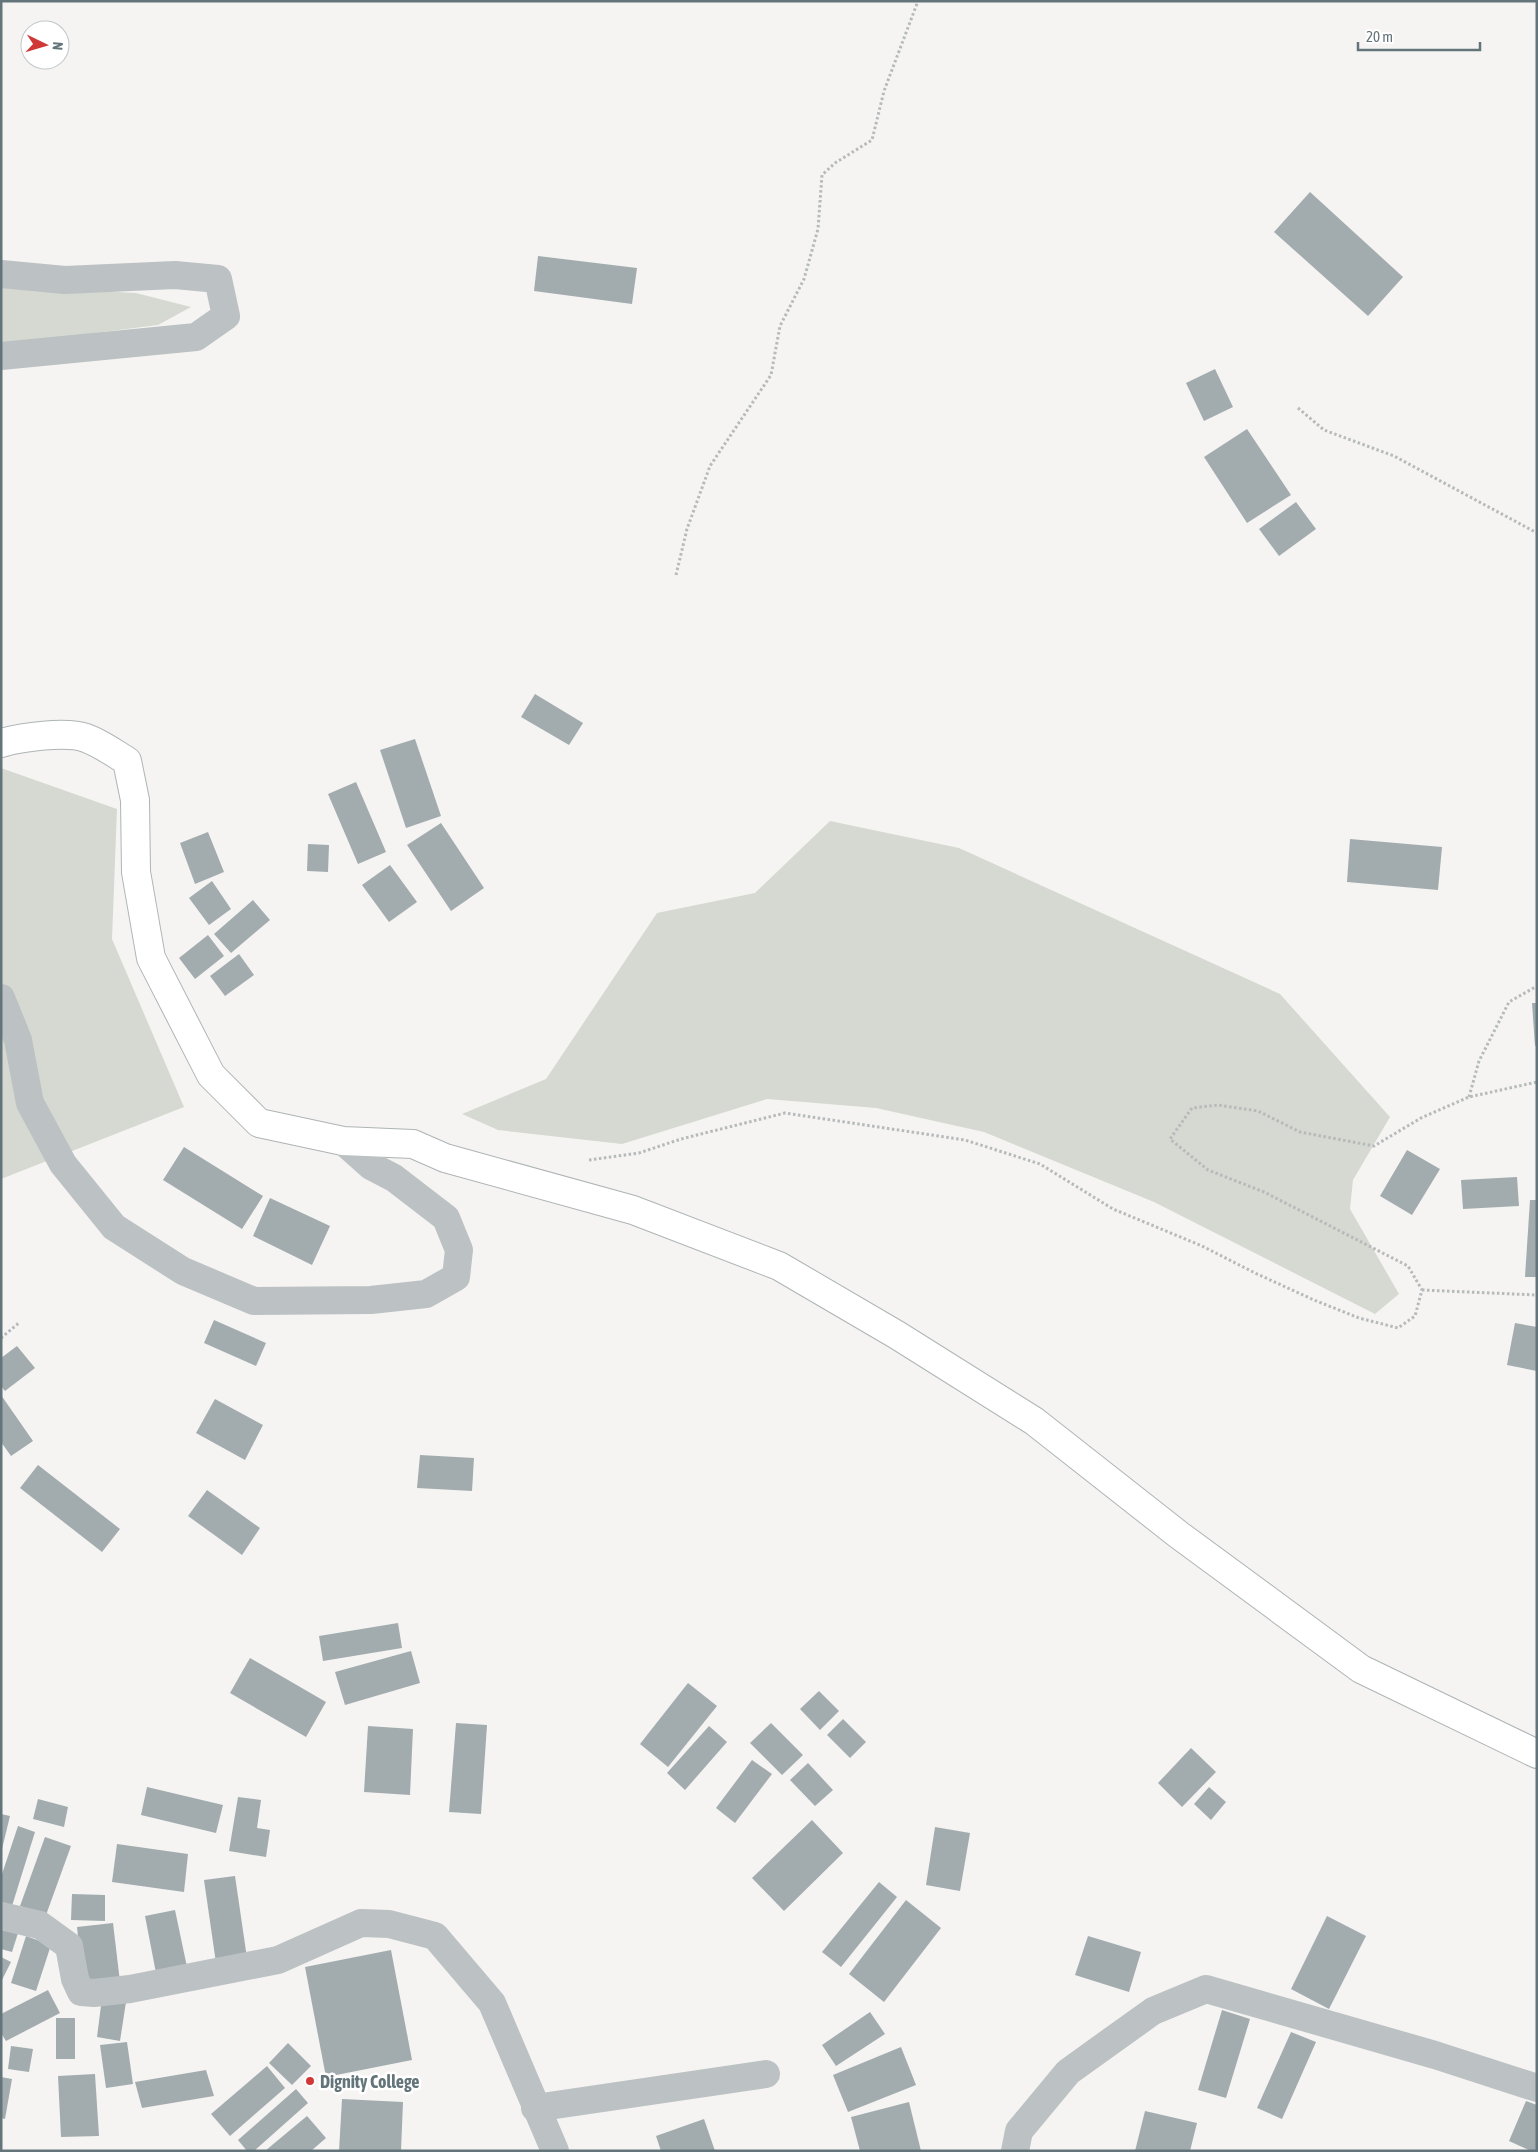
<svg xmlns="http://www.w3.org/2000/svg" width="1538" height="2152" font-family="'Asap Condensed',sans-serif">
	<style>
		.green { fill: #d6d9d1 }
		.building { fill: #a2acae }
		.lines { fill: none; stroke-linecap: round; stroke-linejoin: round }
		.primary-casing { stroke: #aeb4b5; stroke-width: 30 }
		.path { stroke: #b6babb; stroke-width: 3; stroke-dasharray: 2.5 2.5; stroke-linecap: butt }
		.street { stroke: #bcc1c3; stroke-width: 28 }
		.primary { stroke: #fff; stroke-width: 28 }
		.poi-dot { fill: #cf3837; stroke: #fff; stroke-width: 2 }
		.labels { text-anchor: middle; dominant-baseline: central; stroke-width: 5; stroke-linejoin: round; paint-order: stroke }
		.poi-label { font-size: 18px; font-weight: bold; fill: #63757a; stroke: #fff; text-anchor: start }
	</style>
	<rect width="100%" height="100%" fill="#f5f4f2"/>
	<g class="green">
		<path d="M1,286L136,293L191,307L158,325L1,345Z"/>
		<path d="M1,768L117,809L112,939L184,1107L1,1179Z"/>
		<path d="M830,821L959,848L1280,994L1390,1117L1353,1180L1350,1209L1399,1294L1375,1314L1154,1202L984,1132L876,1108L767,1099L622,1144L498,1130L462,1114L546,1079L657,913L755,893Z"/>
	</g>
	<g class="building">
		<path d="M1310,192L1403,277L1368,316L1274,232Z"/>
		<path d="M538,256L637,268L632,304L534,291Z"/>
		<path d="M1215,369L1233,407L1204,421L1186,383Z"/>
		<path d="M1247,429L1291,495L1247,523L1204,457Z"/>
		<path d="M1296,502L1316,529L1279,556L1259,529Z"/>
		<path d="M535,694L583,723L569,745L521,717Z"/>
		<path d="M415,739L441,816L406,828L380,750Z"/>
		<path d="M356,782L386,852L358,864L328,794Z"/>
		<path d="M441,823L484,888L451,911L407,845Z"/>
		<path d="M208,832L224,872L195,884L180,843Z"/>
		<path d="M1350,839L1442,847L1438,890L1347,882Z"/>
		<path d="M308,844L329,845L328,872L307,871Z"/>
		<path d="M390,865L417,902L389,922L362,885Z"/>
		<path d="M212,881L231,909L209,925L189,898Z"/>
		<path d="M253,900L270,920L231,953L214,934Z"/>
		<path d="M208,935L224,956L195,979L179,958Z"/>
		<path d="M239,954L254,975L225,996L210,976Z"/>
		<path d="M1532,1003H1537V1045L1535,1046Z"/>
		<path d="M184,1147L263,1196L242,1229L163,1180Z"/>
		<path d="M1407,1150L1440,1169L1412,1215L1380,1196Z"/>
		<path d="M1517,1177L1519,1206L1463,1209L1461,1180Z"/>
		<path d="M270,1198L330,1226L312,1265L253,1236Z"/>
		<path d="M1530,1200H1537V1277H1525Z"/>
		<path d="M214,1320L266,1343L256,1366L204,1343Z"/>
		<path d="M1515,1323L1537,1327V1371L1507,1365Z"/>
		<path d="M17,1346L35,1368L5,1391L1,1386V1358Z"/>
		<path d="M1,1395L33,1441L11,1456L1,1442Z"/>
		<path d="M215,1399L263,1425L245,1460L196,1433Z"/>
		<path d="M420,1455L474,1458L472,1491L417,1488Z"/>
		<path d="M38,1465L120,1529L102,1552L20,1488Z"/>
		<path d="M207,1490L260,1528L242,1555L188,1516Z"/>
		<path d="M398,1623L402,1648L323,1661L319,1636Z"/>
		<path d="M411,1651L420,1683L345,1705L335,1672Z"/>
		<path d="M250,1658L326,1702L306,1737L230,1693Z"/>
		<path d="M688,1683L717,1706L668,1767L640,1744Z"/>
		<path d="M819,1691L839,1711L820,1730L800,1709Z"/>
		<path d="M843,1719L866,1742L850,1758L827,1735Z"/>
		<path d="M456,1723L487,1725L481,1814L449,1812Z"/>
		<path d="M771,1723L803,1755L782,1775L750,1743Z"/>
		<path d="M368,1726L413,1729L410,1795L364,1792Z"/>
		<path d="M709,1726L727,1742L685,1790L667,1773Z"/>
		<path d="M1191,1748L1216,1772L1182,1807L1158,1783Z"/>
		<path d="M752,1760L772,1774L735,1823L716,1808Z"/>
		<path d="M808,1763L833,1790L815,1806L790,1780Z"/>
		<path d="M147,1787L223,1805L216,1833L141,1815Z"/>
		<path d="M1209,1787L1226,1802L1211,1820L1194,1804Z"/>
		<path d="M238,1797L261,1800L257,1828L270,1830L266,1857L229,1851Z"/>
		<path d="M38,1799L68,1807L64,1827L33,1819Z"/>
		<path d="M1,1814L10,1816L2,1849H1Z"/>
		<path d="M812,1820L843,1853L784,1911L752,1878Z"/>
		<path d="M18,1826L35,1832L12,1906L1,1903V1877Z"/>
		<path d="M935,1827L970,1833L960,1891L926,1885Z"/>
		<path d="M45,1837L71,1846L46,1915L20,1906Z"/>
		<path d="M117,1844L188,1854L184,1892L112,1882Z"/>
		<path d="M235,1876L247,1958L216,1963L204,1880Z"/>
		<path d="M879,1882L897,1897L841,1967L822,1952Z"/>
		<path d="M72,1894L105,1895V1921L71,1920Z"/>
		<path d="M906,1900L941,1928L884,2002L849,1974Z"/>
		<path d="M175,1910L187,1967L156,1973L145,1916Z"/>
		<path d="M1327,1916L1366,1936L1329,2009L1291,1989Z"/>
		<path d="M113,1923L120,1982L83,1986L77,1927Z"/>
		<path d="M1,1928L18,1933L12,1952L1,1949Z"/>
		<path d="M26,1936L51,1945L36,1991L11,1983Z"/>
		<path d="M1088,1936L1141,1952L1129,1992L1075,1975Z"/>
		<path d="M391,1950L412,2060L326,2077L305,1967Z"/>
		<path d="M1,1957L11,1962L1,1982Z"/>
		<path d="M48,1990L60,2013L6,2041L1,2033V2014Z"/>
		<path d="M102,1998L126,2002L120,2041L97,2037Z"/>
		<path d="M1222,2010L1250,2019L1226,2098L1198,2090Z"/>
		<path d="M870,2012L885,2034L836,2066L822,2045Z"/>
		<rect x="56" y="2018" width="19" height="41"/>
		<path d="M1291,2032L1316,2042L1282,2119L1257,2108Z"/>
		<path d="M127,2042L133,2084L106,2088L100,2045Z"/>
		<path d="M288,2043L311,2066L292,2085L269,2063Z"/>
		<path d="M11,2046L33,2049L29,2072L8,2069Z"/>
		<path d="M901,2047L916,2085L848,2112L833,2075Z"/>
		<path d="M267,2066L285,2088L230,2136L211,2114Z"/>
		<path d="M206,2070L214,2096L142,2108L135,2082Z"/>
		<path d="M95,2074L99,2136L61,2137L58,2076Z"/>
		<path d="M1,2077L12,2079L5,2119L1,2118Z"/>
		<path d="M296,2089L308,2103L254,2151H247L238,2140Z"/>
		<path d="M342,2099L403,2102L401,2151H339Z"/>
		<path d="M1526,2101L1537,2105V2151H1531L1509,2141Z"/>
		<path d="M909,2102L921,2151H860L851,2117Z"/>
		<path d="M1145,2111L1197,2123L1190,2151H1135Z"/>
		<path d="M307,2116L326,2138L311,2151H265Z"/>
		<path d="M704,2119L715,2151H661L656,2136Z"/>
	</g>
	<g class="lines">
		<defs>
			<path id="primary" d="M1,743C22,737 66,731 86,738C100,743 114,753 127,761L135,800L136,872L151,958L211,1075L259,1123L343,1141L413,1144L445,1158L633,1210L779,1266L897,1335L1034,1421L1179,1535L1361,1669L1537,1754"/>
		</defs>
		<use href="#primary" class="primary-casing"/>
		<g class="path">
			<path d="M1298,408L1324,430L1394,456L1537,533"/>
			<path d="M676,575L687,529L710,466L771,375L780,326L804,279L818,229L822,175L835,163L872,140L884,91L918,1"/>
			<path d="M1469,1097L1479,1061L1509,1002L1537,986"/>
			<path d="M589,1160L639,1153L681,1139L785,1113L965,1140L1040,1164L1113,1209L1202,1246L1255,1273L1314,1300L1359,1318L1398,1328L1415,1316L1422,1290L1408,1266L1264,1192L1208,1170L1170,1139L1192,1108L1218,1105L1258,1111L1300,1132L1374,1146L1421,1118L1469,1097L1537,1082"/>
			<path d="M1422,1290L1537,1295"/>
			<path d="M1,1338L20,1322"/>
		</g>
		<g class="street">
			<path d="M1,274L65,280L175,275L218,279L226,316L196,337L1,356"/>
			<path d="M1,998L18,1040L30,1103L63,1164L114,1227L183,1271L254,1301L371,1300L426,1294L456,1277L459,1250L446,1218L394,1178L371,1166L343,1141"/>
			<path d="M1,1916L40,1925L69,1946L75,1979L81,1992L94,1993L130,1989L278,1960L361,1923L389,1924L435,1936L492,2003L555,2151"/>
			<path d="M535,2108L766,2074"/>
			<path d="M1015,2151L1019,2131L1068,2072L1153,2011L1206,1989L1435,2055L1537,2088"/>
		</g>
		<use href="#primary" class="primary"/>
	</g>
	<circle class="poi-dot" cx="310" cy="2081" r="5"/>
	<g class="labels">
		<g class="poi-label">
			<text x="320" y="2081">Dignity College</text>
		</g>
	</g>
	<rect width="1538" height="2152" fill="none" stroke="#63757a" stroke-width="5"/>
	<g transform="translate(45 45) rotate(95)"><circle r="24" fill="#ffffff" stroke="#c1c8ca"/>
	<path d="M0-4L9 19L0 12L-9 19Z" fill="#cf3837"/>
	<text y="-8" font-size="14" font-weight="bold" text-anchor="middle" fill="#63757a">N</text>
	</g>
	<path d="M1358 42v8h122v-8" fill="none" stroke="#63757a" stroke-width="2.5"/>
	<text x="1366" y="42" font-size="15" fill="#63757a" stroke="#ffffff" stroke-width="4" paint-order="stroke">20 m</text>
</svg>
